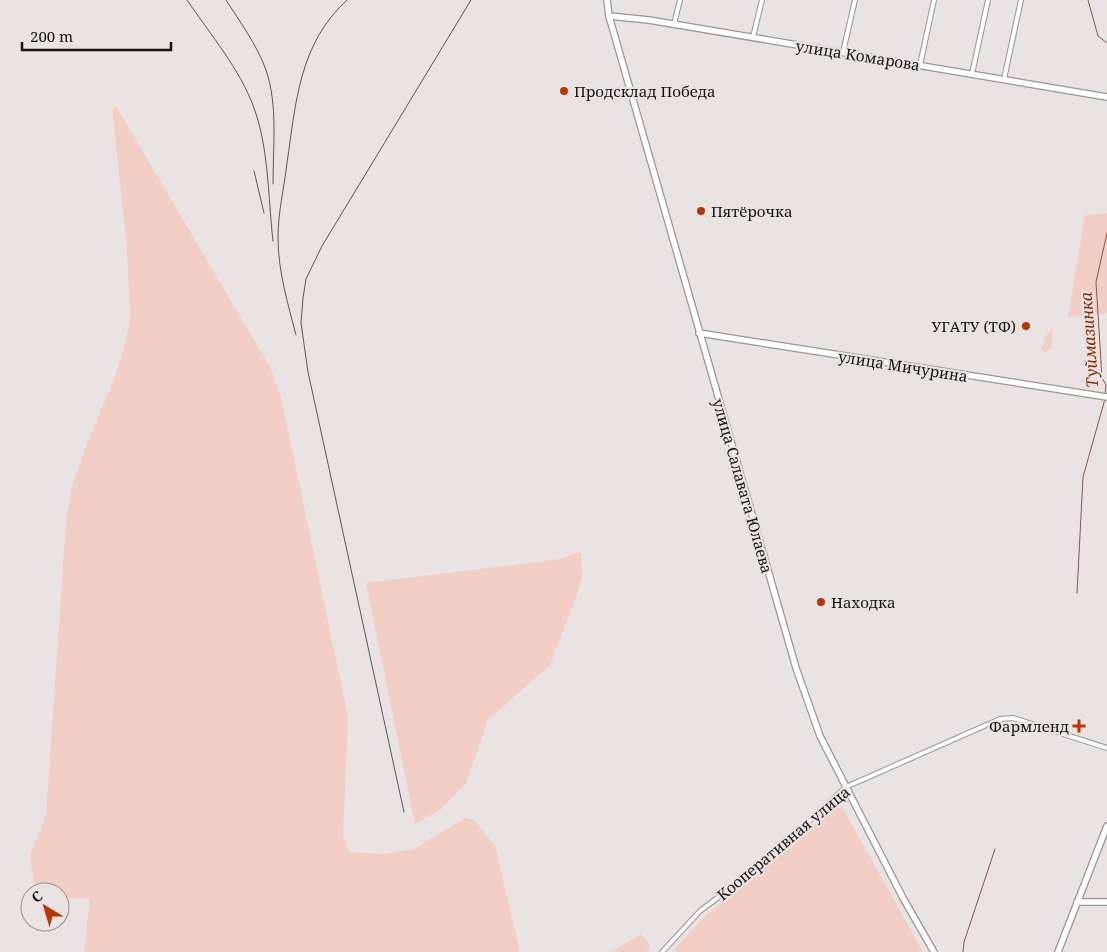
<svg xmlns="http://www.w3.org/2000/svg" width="1107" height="952" font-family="'Noto Serif',serif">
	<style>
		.green { fill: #f3cec4 }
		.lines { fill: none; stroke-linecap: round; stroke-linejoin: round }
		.stream { stroke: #905343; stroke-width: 1 }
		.street-casing { stroke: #9a9594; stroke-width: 6 }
		.secondary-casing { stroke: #9a9594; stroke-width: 8 }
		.street { stroke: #fff; stroke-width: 4 }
		.secondary { stroke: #fff; stroke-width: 5.5 }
		.rail { stroke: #5a5757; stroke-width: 1 }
		.poi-dot { fill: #bc3400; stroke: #e9e4e3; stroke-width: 2 }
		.labels { text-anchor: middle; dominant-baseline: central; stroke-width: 4.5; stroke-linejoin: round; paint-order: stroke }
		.street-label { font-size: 15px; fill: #151313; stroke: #e9e4e3 }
		.poi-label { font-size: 15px; fill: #151313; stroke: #e9e4e3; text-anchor: start }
		.water-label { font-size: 16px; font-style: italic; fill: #8e2600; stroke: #e9e4e3 }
	</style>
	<rect width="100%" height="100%" fill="#e9e4e3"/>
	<g class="green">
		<path d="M116,106L270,367L281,397L348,717L343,837L350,852L384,854L414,849L465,818L474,820L495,846L520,952H84L90,898H60V892H35L30,856L46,815L66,522L72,486L86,446L115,377L125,344L130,318L127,248L112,109Z"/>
		<path d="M1107,213V313L1068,317L1085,215Z"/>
		<path d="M1053,328L1051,349L1045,352L1041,350L1048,332Z"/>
		<path d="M581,552L582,577L578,592L550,665L488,720L466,783L441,809L415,824L366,583L560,559Z"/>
		<path d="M842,807L923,952H672L707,914L757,875L831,809Z"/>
		<path d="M641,934L651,947L646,952H611Z"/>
	</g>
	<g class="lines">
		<g class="stream">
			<path d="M1088,0L1098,36L1107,43"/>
			<path d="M1105,395L1106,385L1102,378L1096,282L1107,233"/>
			<path d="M1077,593L1083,477L1105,399"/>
			<path d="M963,952L964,942L995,849"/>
		</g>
		<defs>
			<g id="street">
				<path d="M674,24L680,0"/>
				<path d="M753,37L762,0"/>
				<path d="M843,52L855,0"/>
				<path d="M920,65L934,0"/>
				<path d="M972,74L988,0"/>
				<path d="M1004,79L1021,0"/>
				<path d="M662,952L700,911L760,866L846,787L1000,719L1013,718L1107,748"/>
			</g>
			<g id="secondary">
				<path d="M607,0L609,16L796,668L820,736L903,898L934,952"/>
				<path d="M609,16L649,20L1107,97"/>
				<path d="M699,333L1107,397"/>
				<path d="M1077,902H1107"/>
				<path d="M1058,952L1107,826"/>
			</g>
		</defs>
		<use href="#street" class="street-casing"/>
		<use href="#secondary" class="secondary-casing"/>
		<use href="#street" class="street"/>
		<use href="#secondary" class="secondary"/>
		<g class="rail">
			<path d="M187,0C210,34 240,69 254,108C269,149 268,198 273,241"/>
			<path d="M226,0C240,22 257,45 266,70C278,105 273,147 273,184"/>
			<path d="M254,171L264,213"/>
			<path d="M296,335C288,304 278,271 278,238C278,213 284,188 287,163C296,102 299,44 347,0"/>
			<path d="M404,812L308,372L301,323L303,298L306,279L322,246L471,0"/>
		</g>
	</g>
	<g class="poi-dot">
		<circle cx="564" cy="91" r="5"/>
		<circle cx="701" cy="211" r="5"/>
		<circle cx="1026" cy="326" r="5"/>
		<circle cx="821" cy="602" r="5"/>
		<path d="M1076.5 718.5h5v5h5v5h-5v5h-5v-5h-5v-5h5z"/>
	</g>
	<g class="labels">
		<g class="street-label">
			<text transform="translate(858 55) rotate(9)">улица Комарова</text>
			<text transform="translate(903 366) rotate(9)">улица Мичурина</text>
			<text transform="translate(743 486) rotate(74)">улица Салавата Юлаева</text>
			<text transform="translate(783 843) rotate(-40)">Кооперативная улица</text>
		</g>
		<g class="poi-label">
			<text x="574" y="91">Продсклад Победа</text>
			<text x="711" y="211">Пятёрочка</text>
			<text x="1016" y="326" text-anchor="end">УГАТУ (ТФ)</text>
			<text x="831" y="602">Находка</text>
			<text x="1069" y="726" text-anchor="end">Фармленд</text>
		</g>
		<g class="water-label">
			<text transform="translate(1089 340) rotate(-94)">Туймазинка</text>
		</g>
	</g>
	<g transform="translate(45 907) rotate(322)"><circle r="24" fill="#e9e4e3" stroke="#949090"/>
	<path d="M0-4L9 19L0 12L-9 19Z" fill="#bc3400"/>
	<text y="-8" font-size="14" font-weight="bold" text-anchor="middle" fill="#151313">С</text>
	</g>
	<path d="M22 42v8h149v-8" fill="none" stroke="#151313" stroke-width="2.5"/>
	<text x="30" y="42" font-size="15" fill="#151313" stroke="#e9e4e3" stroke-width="4" paint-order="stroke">200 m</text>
</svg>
